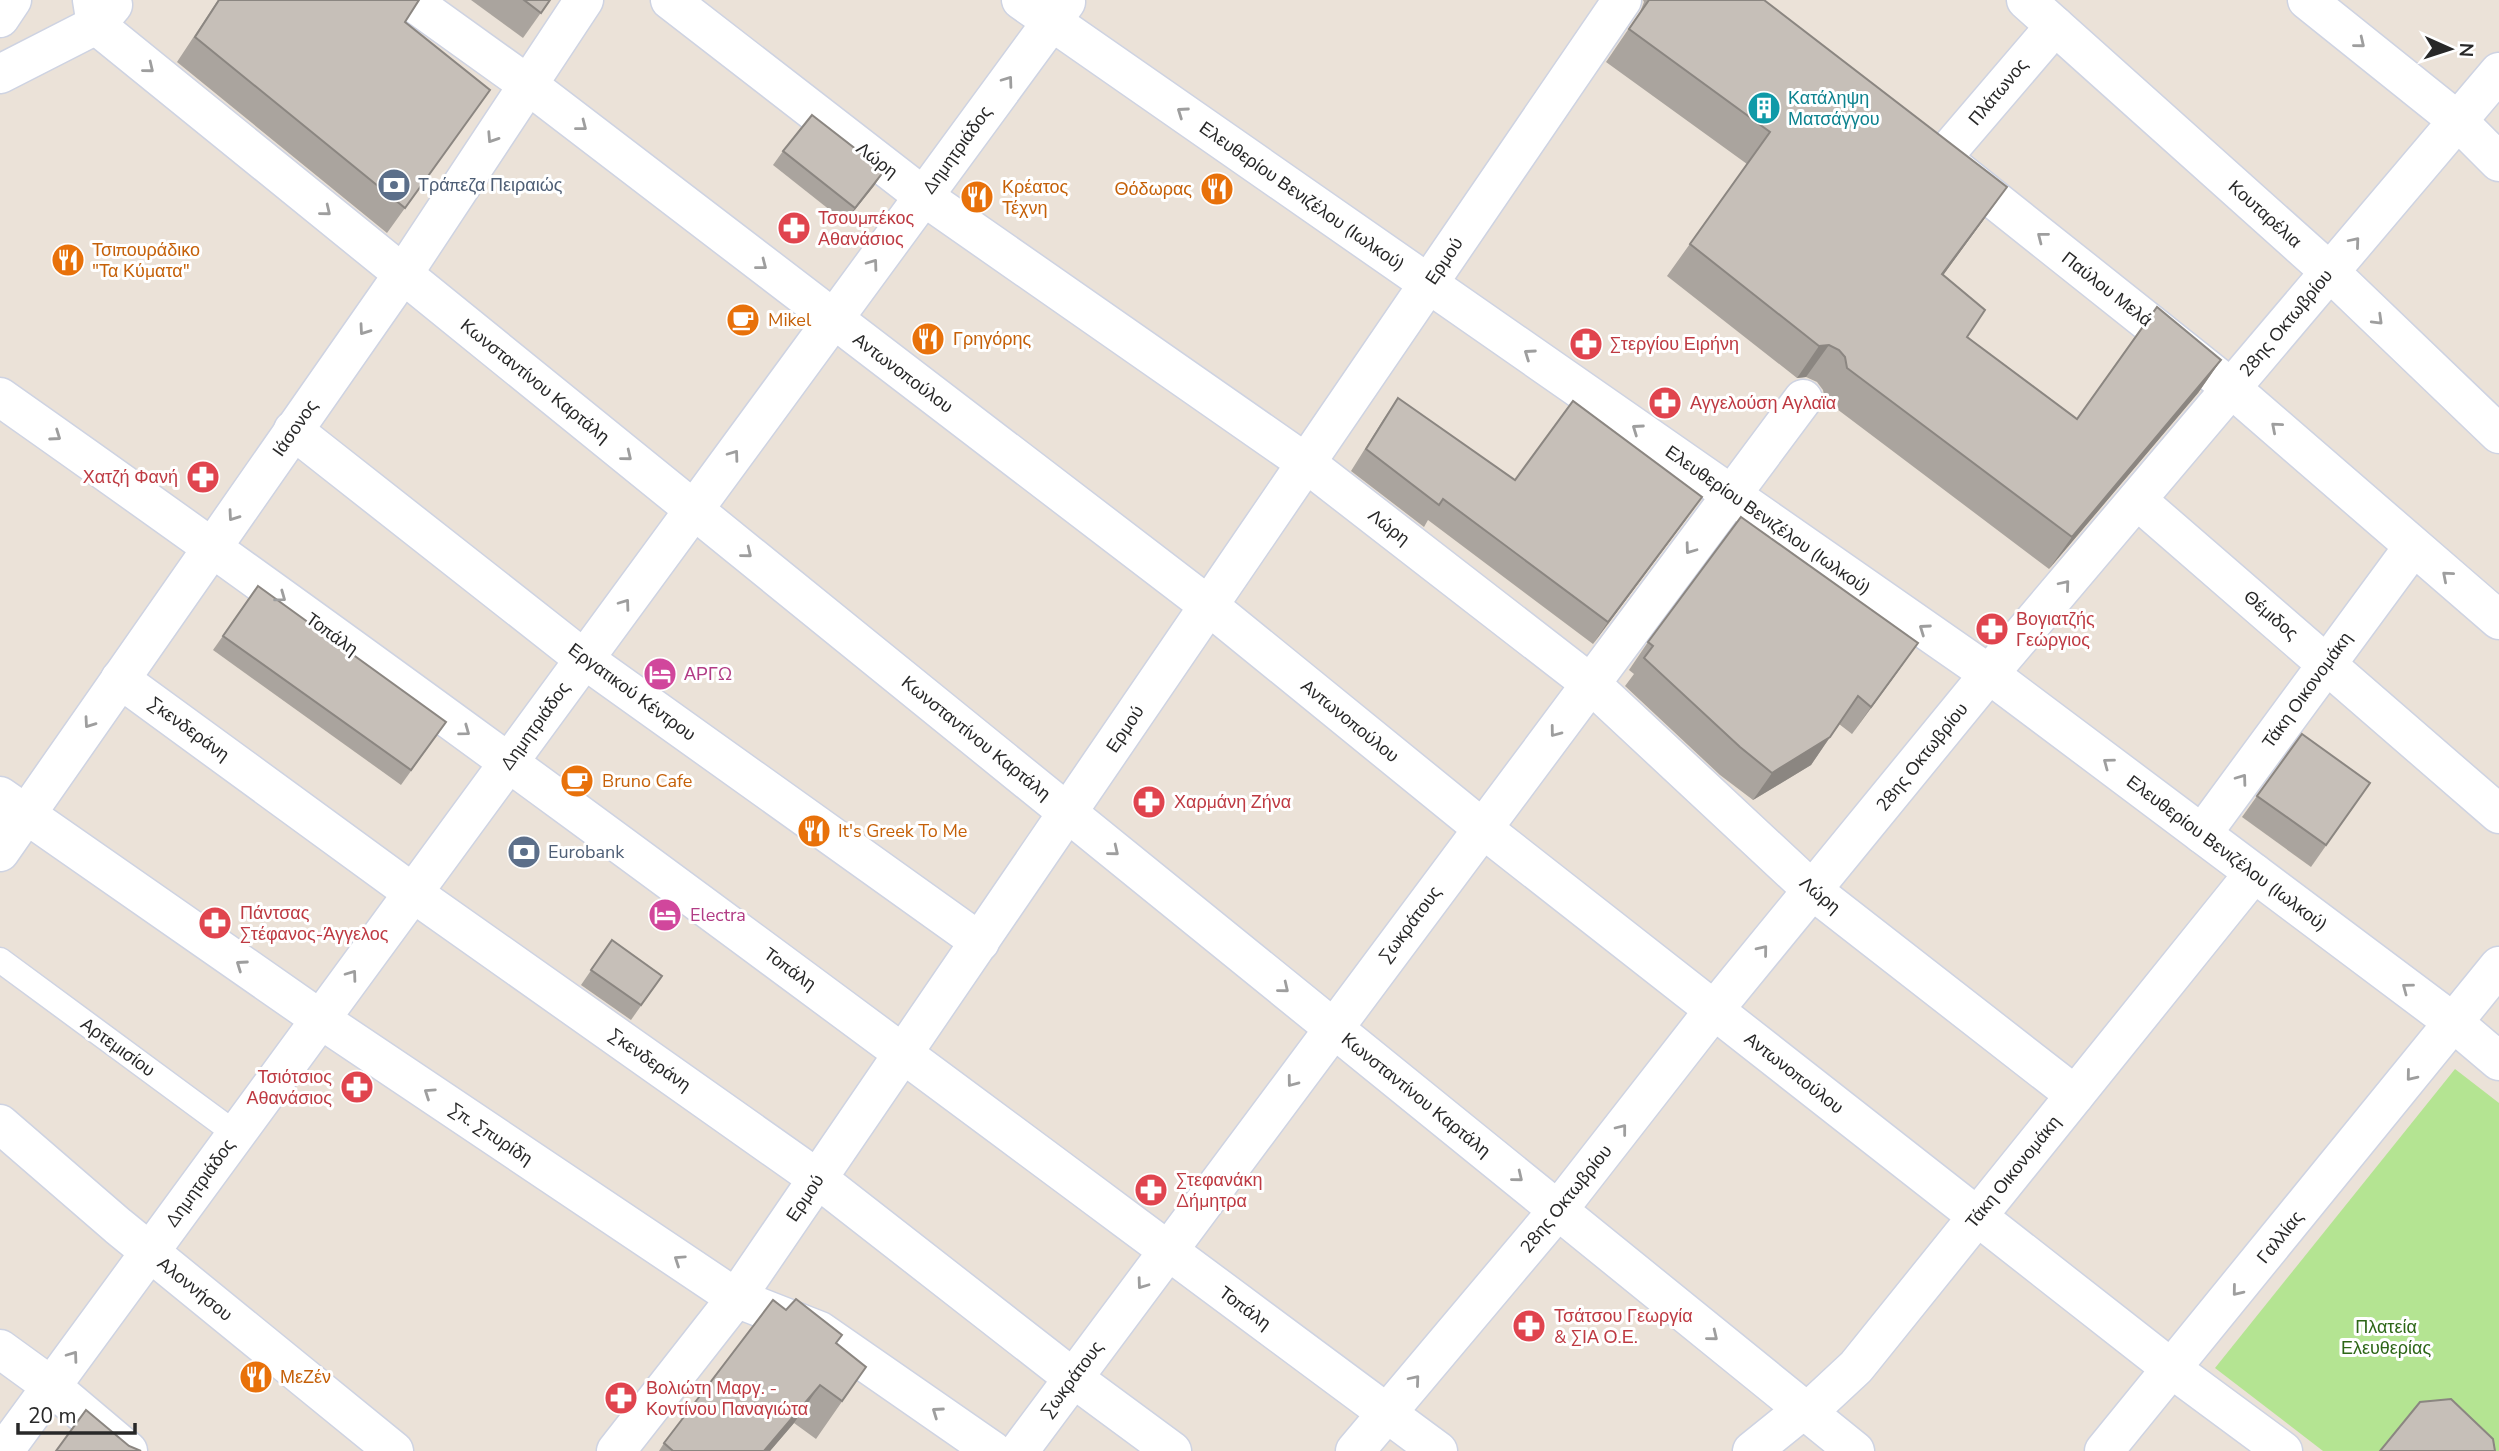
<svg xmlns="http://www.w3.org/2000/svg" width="2499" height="1451" font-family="'Nunito Sans',sans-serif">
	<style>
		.green { fill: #b4e492 }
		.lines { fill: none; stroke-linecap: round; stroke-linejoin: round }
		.lane-casing { stroke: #ced3e2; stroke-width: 27 }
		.street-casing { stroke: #ced3e2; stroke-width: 41 }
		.secondary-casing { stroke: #ced3e2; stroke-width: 41 }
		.lane { stroke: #fff; stroke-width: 24 }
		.street { stroke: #fff; stroke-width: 38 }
		.secondary { stroke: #fff; stroke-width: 38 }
		.wall { fill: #aaa49e }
		.shaded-wall { fill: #8b8681 }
		.building { fill: #c6bfb8; stroke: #8b8681; stroke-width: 2 }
		.oneway { stroke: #9e9e9e }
		.labels { text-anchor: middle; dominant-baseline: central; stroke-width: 6; stroke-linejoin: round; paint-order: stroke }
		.street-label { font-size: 18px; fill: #282828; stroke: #fff }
		.culture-label { font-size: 18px; fill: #0d838f; stroke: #fff; text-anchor: start }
		.service-label { font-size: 18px; fill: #4e5e75; stroke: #fff; text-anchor: start }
		.food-label { font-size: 18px; fill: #c56008; stroke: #fff; text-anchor: start }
		.health-label { font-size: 18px; fill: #be3a42; stroke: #fff; text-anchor: start }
		.hotel-label { font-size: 18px; fill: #b23c85; stroke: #fff; text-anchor: start }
		.park-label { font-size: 18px; fill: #2d6617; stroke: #fff }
	</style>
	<rect width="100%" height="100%" fill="#ebe2d8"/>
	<path class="green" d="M2455,1069L2499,1103V1451H2323L2215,1368Z"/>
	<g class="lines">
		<defs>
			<path id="lane" d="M0,960L236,1134"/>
			<g id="street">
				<path d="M92,0L96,25L403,274"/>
				<path d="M410,0L527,84L1209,606L1482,828L2172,1369L2283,1451"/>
				<path d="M670,0L923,196L1306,463L1591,684L1812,890L2075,1095"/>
				<path d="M2026,0L2330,272L2499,434"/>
				<path d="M2307,0L2458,121L2499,162"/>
				<path d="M0,18L12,0"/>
				<path d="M0,74L96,25L113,5"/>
				<path d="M1942,158L2055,26"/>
				<path d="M1957,170L2231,388L2499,620"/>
				<path d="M0,397C486,739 960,1097 1438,1451"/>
				<path d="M293,430L584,659L980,942"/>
				<path d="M2137,500L2499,814"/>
				<path d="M120,679L413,893L818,1179L1073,1378L1172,1451"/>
				<path d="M0,796L320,1019L736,1298L820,1331L993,1451"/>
				<path d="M2202,834L2413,547"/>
				<path d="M0,1124L118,1226L394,1451"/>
				<path d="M0,1349L51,1386L128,1451"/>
				<path d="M616,1451L736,1298L1622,0"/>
				<path d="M1019,1451L1803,399"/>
				<path d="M1355,1451L1558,1210L1714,1010L1989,674L2499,72"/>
				<path d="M1752,1451L1804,1409L1813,1407L1856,1367L2254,873"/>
			</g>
			<g id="secondary">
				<path d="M1021,0L1989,674L2454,1023L2499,1061"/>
				<path d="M403,274L1855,1451"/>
				<path d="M0,852L403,274L584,0"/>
				<path d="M4,1451L1066,2"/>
				<path d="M2104,1451L2499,966"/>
			</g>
		</defs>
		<use href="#lane" class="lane-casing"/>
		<use href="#street" class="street-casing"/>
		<use href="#secondary" class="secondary-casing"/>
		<use href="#lane" class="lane"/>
		<use href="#street" class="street"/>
		<use href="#secondary" class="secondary"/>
	</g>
	<g class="wall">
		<path d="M218,0H419L405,22L490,90L387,233L177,62Z"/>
		<path d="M471,0H550L523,38Z"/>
		<path d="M1643,0H1764L1984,219L1943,275L1967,337L2077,419L2221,360L2198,393L2049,569L1825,400L1823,390L1817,382L1806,377L1797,378L1667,276L1747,164L1606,62L1640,12L1644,2Z"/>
		<path d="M783,151L884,171L845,222L773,165Z"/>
		<path d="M1398,398L1515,480L1687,518L1593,644L1428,520L1424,527L1351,471L1383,420Z"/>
		<path d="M258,586L446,722L401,785L213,650Z"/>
		<path d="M1648,642L1918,643L1852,734L1839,724L1811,765L1753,800L1720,775L1625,686L1634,674L1629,670Z"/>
		<path d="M2370,783L2311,867L2242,817L2257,796Z"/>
		<path d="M612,940L662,976L631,1020L581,985Z"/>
		<path d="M786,1310L836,1344L866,1367L816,1439L794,1423L770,1451H659L664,1443Z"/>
	</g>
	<g class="shaded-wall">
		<path d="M884,171L874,186L845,222L855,208Z"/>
		<path d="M2007,187L1984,219L1920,307L1942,274Z"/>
		<path d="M1829,345L1806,377L1797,378L1819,346Z"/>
		<path d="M2221,360L2198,393L2049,569L2072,537Z"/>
		<path d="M1702,497L1687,518L1593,644L1608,622Z"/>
		<path d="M1918,643L1899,670L1852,734L1871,707Z"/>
		<path d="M1830,737L1811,765L1753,800L1772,773Z"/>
		<path d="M820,1385L794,1423L770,1451H764Z"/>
	</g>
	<g class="building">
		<path d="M219,0H419L405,22L490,90L405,208L195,37Z"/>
		<path d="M524,0H550L541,13Z"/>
		<path d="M1649,0H1764L2007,187L1942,274L1985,310L1967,337L2077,419L2157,307L2221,360L2072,537L1847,368L1845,357L1839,350L1829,345L1819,346L1690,244L1770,132L1629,29Z"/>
		<path d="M812,115L884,171L855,208L783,151Z"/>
		<path d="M1398,398L1515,480L1573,401L1702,497L1608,622L1443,499L1439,505L1366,449Z"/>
		<path d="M1741,517L1918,643L1871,707L1858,696L1830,737L1772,773L1740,747L1644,658L1653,646L1648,642Z"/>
		<path d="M258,586L446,722L411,770L223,636Z"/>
		<path d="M2302,734L2370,783L2326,845L2257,796Z"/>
		<path d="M612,940L662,976L641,1005L591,970Z"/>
		<path d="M796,1299L842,1335L836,1343L866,1367L842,1401L820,1385L764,1451H673L664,1443L773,1300L786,1310Z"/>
		<path d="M2451,1399L2493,1439L2495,1451H2380L2420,1402Z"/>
		<path d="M86,1410L129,1446L141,1451H56Z"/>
	</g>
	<defs><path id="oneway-chevron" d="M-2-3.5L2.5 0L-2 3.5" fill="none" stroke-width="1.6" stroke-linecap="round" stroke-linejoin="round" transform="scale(1.75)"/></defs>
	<g class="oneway">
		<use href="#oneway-chevron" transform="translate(2360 43) rotate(39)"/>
		<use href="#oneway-chevron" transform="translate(149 68) rotate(39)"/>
		<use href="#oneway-chevron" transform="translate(1008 81) rotate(-54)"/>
		<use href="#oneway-chevron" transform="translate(1182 112) rotate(-145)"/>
		<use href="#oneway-chevron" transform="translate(582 126) rotate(38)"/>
		<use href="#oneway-chevron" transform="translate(492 138) rotate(123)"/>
		<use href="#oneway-chevron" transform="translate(326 211) rotate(39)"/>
		<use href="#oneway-chevron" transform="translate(2042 237) rotate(-142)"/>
		<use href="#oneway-chevron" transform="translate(2355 242) rotate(-50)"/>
		<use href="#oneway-chevron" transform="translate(873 264) rotate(-54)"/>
		<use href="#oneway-chevron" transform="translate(762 265) rotate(38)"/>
		<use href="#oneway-chevron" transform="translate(2378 320) rotate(44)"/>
		<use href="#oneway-chevron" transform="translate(364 330) rotate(125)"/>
		<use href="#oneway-chevron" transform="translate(1529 354) rotate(-145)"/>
		<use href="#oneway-chevron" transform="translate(2276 427) rotate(-139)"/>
		<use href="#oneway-chevron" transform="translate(1637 429) rotate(-145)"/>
		<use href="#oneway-chevron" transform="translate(56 436) rotate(35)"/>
		<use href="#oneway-chevron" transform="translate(734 455) rotate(-54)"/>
		<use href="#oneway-chevron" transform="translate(627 456) rotate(39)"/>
		<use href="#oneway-chevron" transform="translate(233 516) rotate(125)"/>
		<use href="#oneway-chevron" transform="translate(1690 549) rotate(126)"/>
		<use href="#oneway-chevron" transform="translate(747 553) rotate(39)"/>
		<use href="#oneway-chevron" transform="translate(2447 576) rotate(-139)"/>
		<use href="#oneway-chevron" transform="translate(2065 585) rotate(-50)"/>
		<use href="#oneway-chevron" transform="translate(281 597) rotate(36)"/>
		<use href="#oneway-chevron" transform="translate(625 604) rotate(-54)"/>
		<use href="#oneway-chevron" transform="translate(1924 629) rotate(-145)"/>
		<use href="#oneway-chevron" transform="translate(89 723) rotate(125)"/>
		<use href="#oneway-chevron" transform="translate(465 731) rotate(36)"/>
		<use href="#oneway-chevron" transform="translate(1555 732) rotate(127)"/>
		<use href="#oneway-chevron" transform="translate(2108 763) rotate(-143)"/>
		<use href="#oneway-chevron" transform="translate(2242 779) rotate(-54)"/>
		<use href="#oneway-chevron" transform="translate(1114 851) rotate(39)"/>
		<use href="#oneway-chevron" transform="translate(1763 950) rotate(-51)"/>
		<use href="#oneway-chevron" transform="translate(241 965) rotate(-145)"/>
		<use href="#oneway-chevron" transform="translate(352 975) rotate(-54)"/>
		<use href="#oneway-chevron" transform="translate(1284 988) rotate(39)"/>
		<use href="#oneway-chevron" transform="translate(2407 988) rotate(-143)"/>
		<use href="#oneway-chevron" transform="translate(2411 1076) rotate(129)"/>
		<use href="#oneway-chevron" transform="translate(1292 1082) rotate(127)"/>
		<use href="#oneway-chevron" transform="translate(429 1093) rotate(-146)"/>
		<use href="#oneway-chevron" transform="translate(1622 1129) rotate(-52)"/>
		<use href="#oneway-chevron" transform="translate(1518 1177) rotate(39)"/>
		<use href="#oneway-chevron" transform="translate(679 1260) rotate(-146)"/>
		<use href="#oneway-chevron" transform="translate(1142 1284) rotate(126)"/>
		<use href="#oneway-chevron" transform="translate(2237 1291) rotate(129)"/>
		<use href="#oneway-chevron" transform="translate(1713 1336) rotate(39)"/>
		<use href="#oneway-chevron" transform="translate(73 1356) rotate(-54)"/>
		<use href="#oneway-chevron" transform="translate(1415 1380) rotate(-50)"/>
		<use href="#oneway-chevron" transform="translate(937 1412) rotate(-145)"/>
	</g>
	<defs>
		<symbol id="building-disc" viewBox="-11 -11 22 22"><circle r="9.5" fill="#0f9aa8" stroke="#fff"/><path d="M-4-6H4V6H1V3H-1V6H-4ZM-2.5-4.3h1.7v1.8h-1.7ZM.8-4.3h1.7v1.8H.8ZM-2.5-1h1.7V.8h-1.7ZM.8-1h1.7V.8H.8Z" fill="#fff"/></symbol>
		<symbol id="bank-disc" viewBox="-11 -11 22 22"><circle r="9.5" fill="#5c6f8a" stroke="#fff"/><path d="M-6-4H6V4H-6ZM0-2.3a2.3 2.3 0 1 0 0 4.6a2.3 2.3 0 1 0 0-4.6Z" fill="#fff"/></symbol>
		<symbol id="restaurant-disc" viewBox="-11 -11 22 22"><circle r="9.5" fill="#e8710a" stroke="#fff"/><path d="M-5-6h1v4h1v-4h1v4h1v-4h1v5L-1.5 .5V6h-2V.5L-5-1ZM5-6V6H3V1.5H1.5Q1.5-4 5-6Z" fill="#fff"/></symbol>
		<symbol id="pharmacy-disc" viewBox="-11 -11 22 22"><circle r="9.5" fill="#e0444e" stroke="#fff"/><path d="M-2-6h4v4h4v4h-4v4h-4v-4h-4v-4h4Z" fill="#fff"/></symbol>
		<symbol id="cafe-disc" viewBox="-11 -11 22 22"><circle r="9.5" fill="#e8710a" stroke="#fff"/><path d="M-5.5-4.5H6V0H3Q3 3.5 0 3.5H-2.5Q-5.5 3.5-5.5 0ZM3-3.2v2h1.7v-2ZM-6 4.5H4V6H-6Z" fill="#fff"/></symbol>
		<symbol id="hotel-disc" viewBox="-11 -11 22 22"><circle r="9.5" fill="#d1479c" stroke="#fff"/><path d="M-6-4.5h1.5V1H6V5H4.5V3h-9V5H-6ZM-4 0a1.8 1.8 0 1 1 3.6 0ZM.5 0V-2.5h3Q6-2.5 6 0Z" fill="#fff"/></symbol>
	</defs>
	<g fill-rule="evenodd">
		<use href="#building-disc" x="1745" y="89" width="38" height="38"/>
		<use href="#bank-disc" x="375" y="166" width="38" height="38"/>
		<use href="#restaurant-disc" x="1198" y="170" width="38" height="38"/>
		<use href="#restaurant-disc" x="958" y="178" width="38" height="38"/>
		<use href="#pharmacy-disc" x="775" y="209" width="38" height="38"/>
		<use href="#restaurant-disc" x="49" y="241" width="38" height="38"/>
		<use href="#cafe-disc" x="724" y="301" width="38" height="38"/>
		<use href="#restaurant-disc" x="909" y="320" width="38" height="38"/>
		<use href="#pharmacy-disc" x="1567" y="325" width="38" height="38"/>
		<use href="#pharmacy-disc" x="1646" y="384" width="38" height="38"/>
		<use href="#pharmacy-disc" x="184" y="458" width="38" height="38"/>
		<use href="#pharmacy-disc" x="1973" y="610" width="38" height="38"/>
		<use href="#hotel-disc" x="641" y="655" width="38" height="38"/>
		<use href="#cafe-disc" x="558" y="762" width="38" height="38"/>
		<use href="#pharmacy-disc" x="1130" y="783" width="38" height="38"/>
		<use href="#restaurant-disc" x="795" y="812" width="38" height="38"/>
		<use href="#bank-disc" x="505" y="833" width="38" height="38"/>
		<use href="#hotel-disc" x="646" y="896" width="38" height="38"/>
		<use href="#pharmacy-disc" x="196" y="904" width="38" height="38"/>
		<use href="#pharmacy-disc" x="338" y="1068" width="38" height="38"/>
		<use href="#pharmacy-disc" x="1132" y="1171" width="38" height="38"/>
		<use href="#pharmacy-disc" x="1510" y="1307" width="38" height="38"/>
		<use href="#restaurant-disc" x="237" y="1358" width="38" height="38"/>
		<use href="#pharmacy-disc" x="602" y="1379" width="38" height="38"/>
	</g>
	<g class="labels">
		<g class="street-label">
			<text transform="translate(1998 92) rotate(-50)">Πλάτωνος</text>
			<text transform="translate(957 150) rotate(-54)">Δημητριάδος</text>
			<text transform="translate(877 160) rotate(38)">Λώρη</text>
			<text transform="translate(1302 196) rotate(35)">Ελευθερίου Βενιζέλου (Ιωλκού)</text>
			<text transform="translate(2265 214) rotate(42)">Κουταρέλια</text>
			<text transform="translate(1444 261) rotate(-56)">Ερμού</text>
			<text transform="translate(2107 289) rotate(38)">Παύλου Μελά</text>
			<text transform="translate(2286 323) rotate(-50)">28ης Οκτωβρίου</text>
			<text transform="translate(903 373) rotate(37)">Αντωνοπούλου</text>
			<text transform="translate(535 381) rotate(39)">Κωνσταντίνου Καρτάλη</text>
			<text transform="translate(295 428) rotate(-55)">Ιάσονος</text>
			<text transform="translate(1768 520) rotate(35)">Ελευθερίου Βενιζέλου (Ιωλκού)</text>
			<text transform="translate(1389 527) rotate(38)">Λώρη</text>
			<text transform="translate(2271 615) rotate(41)">Θέμιδος</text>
			<text transform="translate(332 634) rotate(36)">Τοπάλη</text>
			<text transform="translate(2307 690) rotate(-54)">Τάκη Οικονομάκη</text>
			<text transform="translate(632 692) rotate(36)">Εργατικού Κέντρου</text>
			<text transform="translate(1350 721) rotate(39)">Αντωνοπούλου</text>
			<text transform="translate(535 726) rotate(-54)">Δημητριάδος</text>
			<text transform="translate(189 729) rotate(36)">Σκενδεράνη</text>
			<text transform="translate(1125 729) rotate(-56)">Ερμού</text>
			<text transform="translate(976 738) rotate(39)">Κωνσταντίνου Καρτάλη</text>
			<text transform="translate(1922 757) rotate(-51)">28ης Οκτωβρίου</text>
			<text transform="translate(2227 853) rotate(37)">Ελευθερίου Βενιζέλου (Ιωλκού)</text>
			<text transform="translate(1820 895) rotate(40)">Λώρη</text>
			<text transform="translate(1410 924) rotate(-53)">Σωκράτους</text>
			<text transform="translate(790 969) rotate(36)">Τοπάλη</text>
			<text transform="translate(118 1047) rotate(36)">Αρτεμισίου</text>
			<text transform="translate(650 1060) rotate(35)">Σκενδεράνη</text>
			<text transform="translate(1794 1073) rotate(38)">Αντωνοπούλου</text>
			<text transform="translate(1416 1095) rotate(39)">Κωνσταντίνου Καρτάλη</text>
			<text transform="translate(491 1134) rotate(34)">Σπ. Σπυρίδη</text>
			<text transform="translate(2013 1172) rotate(-51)">Τάκη Οικονομάκη</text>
			<text transform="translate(200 1183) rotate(-54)">Δημητριάδος</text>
			<text transform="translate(805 1198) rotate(-56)">Ερμού</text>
			<text transform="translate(1566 1199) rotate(-51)">28ης Οκτωβρίου</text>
			<text transform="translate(2280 1237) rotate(-51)">Γαλλίας</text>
			<text transform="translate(195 1289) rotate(39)">Αλοννήσου</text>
			<text transform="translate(1245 1308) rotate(37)">Τοπάλη</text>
			<text transform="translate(1072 1379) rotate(-53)">Σωκράτους</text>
		</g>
		<g class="culture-label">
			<text x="1788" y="98">Κατάληψη<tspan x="1788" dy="21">Ματσάγγου</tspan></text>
		</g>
		<g class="service-label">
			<text x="418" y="185">Τράπεζα Πειραιώς</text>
			<text x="548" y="852">Eurobank</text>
		</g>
		<g class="food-label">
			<text x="1002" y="187">Κρέατος<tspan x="1002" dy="21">Τέχνη</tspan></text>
			<text x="1192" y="189" text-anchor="end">Θόδωρας</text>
			<text x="92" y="250">Τσιπουράδικο<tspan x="92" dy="21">"Τα Κύματα"</tspan></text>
			<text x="768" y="320">Mikel</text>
			<text x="953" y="339">Γρηγόρης</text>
			<text x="602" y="781">Bruno Cafe</text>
			<text x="838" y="831">It's Greek To Me</text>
			<text x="280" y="1377">ΜεΖέν</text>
		</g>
		<g class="health-label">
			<text x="818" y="218">Τσουμπέκος<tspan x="818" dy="21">Αθανάσιος</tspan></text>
			<text x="1610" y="344">Στεργίου Ειρήνη</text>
			<text x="1690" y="403">Αγγελούση Αγλαϊα</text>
			<text x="178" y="477" text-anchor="end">Χατζή Φανή</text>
			<text x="2016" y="619">Βογιατζής<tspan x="2016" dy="21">Γεώργιος</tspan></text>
			<text x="1174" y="802">Χαρμάνη Ζήνα</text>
			<text x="240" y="913">Πάντσας<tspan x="240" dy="21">Στέφανος-Άγγελος</tspan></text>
			<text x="332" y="1077" text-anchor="end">Τσιότσιος<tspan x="332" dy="21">Αθανάσιος</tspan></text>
			<text x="1176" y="1180">Στεφανάκη<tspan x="1176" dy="21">Δήμητρα</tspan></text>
			<text x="1554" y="1316">Τσάτσου Γεωργία<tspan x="1554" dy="21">&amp; ΣΙΑ Ο.Ε.</tspan></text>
			<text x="646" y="1388">Βολιώτη Μαργ. -<tspan x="646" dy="21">Κοντίνου Παναγιώτα</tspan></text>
		</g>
		<g class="hotel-label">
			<text x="684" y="674">ΑΡΓΩ</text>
			<text x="690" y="915">Electra</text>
		</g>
		<g class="park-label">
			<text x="2386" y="1327">Πλατεία<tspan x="2386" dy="21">Ελευθερίας</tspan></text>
		</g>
	</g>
	<g transform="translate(2450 49) rotate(93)" stroke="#ffffff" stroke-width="5" paint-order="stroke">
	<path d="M0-5L12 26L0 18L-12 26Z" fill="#282828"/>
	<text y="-10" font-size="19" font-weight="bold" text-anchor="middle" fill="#282828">N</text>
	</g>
	<path d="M18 1423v10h117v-10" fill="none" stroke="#282828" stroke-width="3.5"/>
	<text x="28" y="1423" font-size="21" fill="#282828" stroke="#ffffff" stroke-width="5" paint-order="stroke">20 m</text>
</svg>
